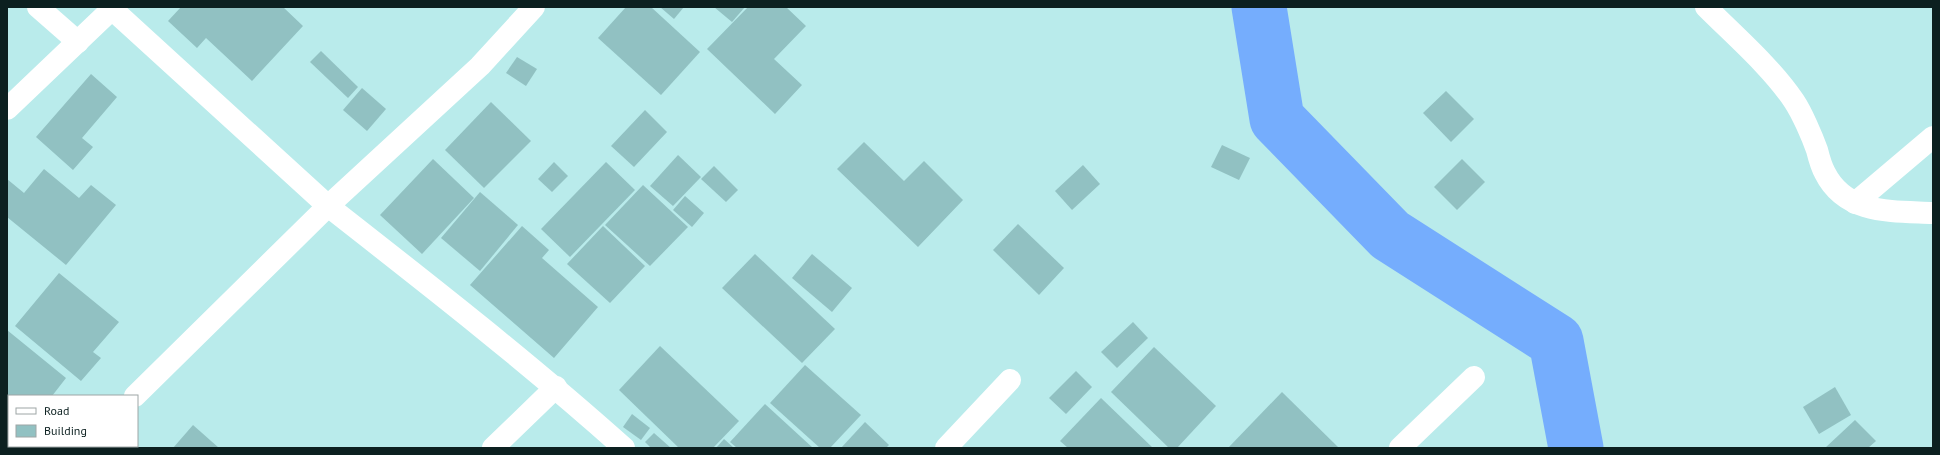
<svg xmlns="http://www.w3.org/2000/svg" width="1940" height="455" font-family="'PT Sans',sans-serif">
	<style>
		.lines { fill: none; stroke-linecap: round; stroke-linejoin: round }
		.river { stroke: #75adfd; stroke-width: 55 }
		.building { fill: #91c1c2 }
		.minor { stroke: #fff; stroke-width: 22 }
	</style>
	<rect width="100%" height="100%" fill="#b9ebeb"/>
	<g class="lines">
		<path class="river" d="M1259,7L1277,119L1390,235L1556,341L1576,448"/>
	</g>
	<g class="building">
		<path d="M181,7H283L303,26L252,81L206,38L197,48L168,21Z"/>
		<path d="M626,7H651L700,52L661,95L598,38Z"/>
		<path d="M660,7H684L674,19Z"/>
		<path d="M714,7H745L732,22Z"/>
		<path d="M748,7H786L806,26L774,59L802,85L775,114L707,49Z"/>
		<path d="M321,51L358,87L348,98L310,62Z"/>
		<path d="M517,57L537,69L526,86L506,73Z"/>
		<path d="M91,74L117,97L82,138L93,147L73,170L36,137Z"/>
		<path d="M362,88L386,109L367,131L343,110Z"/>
		<path d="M1446,91L1474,119L1451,142L1423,113Z"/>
		<path d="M491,102L531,141L484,188L445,150Z"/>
		<path d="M645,110L667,132L634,167L611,146Z"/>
		<path d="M864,142L904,181L924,161L963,200L918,247L837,169Z"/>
		<path d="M1222,145L1250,158L1239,180L1211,167Z"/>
		<path d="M678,155L701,177L673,206L650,186Z"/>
		<path d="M433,159L474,198L422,254L380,215Z"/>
		<path d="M1462,159L1485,182L1457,210L1434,187Z"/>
		<path d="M554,162L568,176L552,192L538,179Z"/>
		<path d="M606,162L635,190L570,257L541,229Z"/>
		<path d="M1083,165L1100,184L1072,210L1055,191Z"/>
		<path d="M714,166L738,190L726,202L701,179Z"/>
		<path d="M44,169L79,198L91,185L116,205L66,265L7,217V179L24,193Z"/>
		<path d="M643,185L688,227L650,266L605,225Z"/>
		<path d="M480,192L518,225L480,271L441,238Z"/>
		<path d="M685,196L704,213L692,227L673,210Z"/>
		<path d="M1018,224L1064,268L1039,295L993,250Z"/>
		<path d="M522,226L549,250L542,258L598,307L554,358L470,285Z"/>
		<path d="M603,226L645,266L610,303L567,264Z"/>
		<path d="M755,254L835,329L802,363L722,288Z"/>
		<path d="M812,254L852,288L832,312L792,278Z"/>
		<path d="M59,273L119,322L93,352L101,358L81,381L15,326Z"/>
		<path d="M1133,322L1148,338L1117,368L1101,352Z"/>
		<path d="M7,330L66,378L52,396H9V409L7,407Z"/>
		<path d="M660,346L739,421L713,448H679L619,390Z"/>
		<path d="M1154,347L1216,406L1177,448H1169L1111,392Z"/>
		<path d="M805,365L861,415L830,448H820L770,403Z"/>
		<path d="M1076,371L1092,387L1066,414L1049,398Z"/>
		<path d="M1835,387L1851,415L1819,434L1803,407Z"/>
		<path d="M1282,392L1339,448H1228Z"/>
		<path d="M1101,398L1153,448H1068L1060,441Z"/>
		<path d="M765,404L813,448H737L730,442Z"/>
		<path d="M632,414L650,428L641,440L623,427Z"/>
		<path d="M1855,420L1876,441L1868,448H1825Z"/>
		<path d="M865,422L889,445L886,448H841Z"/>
		<path d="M193,425L219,448H173Z"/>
		<path d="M654,433L671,448H651L645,442Z"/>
		<path d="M724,439L734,448H716Z"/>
	</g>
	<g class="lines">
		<g class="minor">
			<path d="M38,7L78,42"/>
			<path d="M1706,7C1735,36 1771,67 1794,101C1802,113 1812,136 1817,150C1819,158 1821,166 1825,173C1846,215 1893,211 1933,213"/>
			<path d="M112,9L328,206L480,66L534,7"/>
			<path d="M7,109L114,7"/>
			<path d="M1855,203L1933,137"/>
			<path d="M135,396L328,206C429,285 529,363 624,448"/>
			<path d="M82,448L84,446"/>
			<path d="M493,448L556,387"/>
			<path d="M946,448L1010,380"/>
			<path d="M1400,448L1474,377"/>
		</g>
	</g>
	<rect width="1940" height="455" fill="none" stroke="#0c2020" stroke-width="16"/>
	<rect x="8" y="395" width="130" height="52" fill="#ffffff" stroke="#9ea6a6"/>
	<rect x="16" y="408" width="20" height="6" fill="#ffffff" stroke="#9ea6a6"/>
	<text x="44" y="415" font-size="12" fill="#0c2020">Road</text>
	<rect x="16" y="425" width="20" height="12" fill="#91c1c2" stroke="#9ea6a6"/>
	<text x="44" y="435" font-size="12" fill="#0c2020">Building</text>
</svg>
